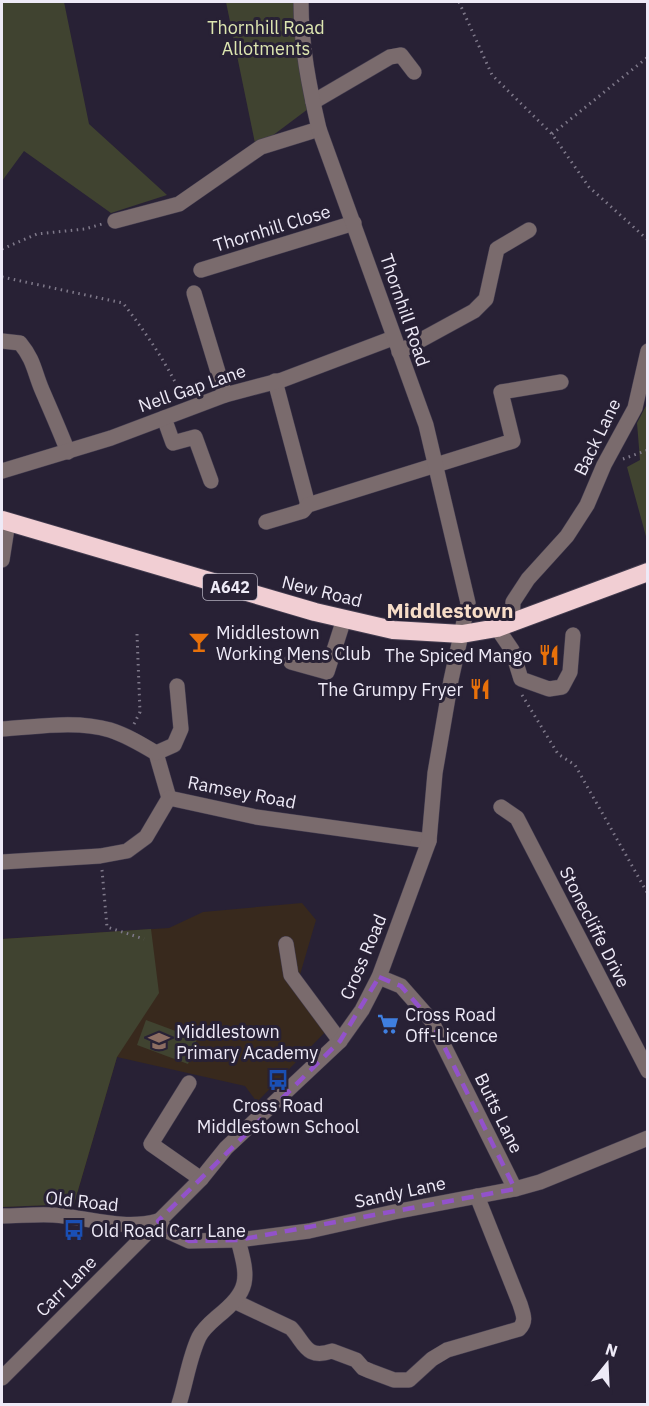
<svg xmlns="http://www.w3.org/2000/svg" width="649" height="1406" font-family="'IBM Plex Sans',sans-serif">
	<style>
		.education { fill: #38291d }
		.green { fill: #404330 }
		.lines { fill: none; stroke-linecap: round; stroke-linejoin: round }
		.minor-casing { stroke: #443d50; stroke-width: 16 }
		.highway-casing { stroke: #443d50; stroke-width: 20 }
		.path { stroke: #7f798a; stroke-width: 3; stroke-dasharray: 1.5 4.5; stroke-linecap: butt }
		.minor { stroke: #7a6b6d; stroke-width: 15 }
		.highway { stroke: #f1ced3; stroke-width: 18 }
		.marked { fill: none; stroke: #9252ca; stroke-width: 4.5; stroke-dasharray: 12 8; stroke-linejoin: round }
		.labels { text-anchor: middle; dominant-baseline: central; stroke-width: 6; stroke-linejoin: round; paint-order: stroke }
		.shield { fill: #282135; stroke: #b3aebd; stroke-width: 1.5 }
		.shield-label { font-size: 16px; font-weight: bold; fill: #eeeaf7 }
		.park-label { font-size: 18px; fill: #dee7b1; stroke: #282135 }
		.street-label { font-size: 18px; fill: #eeeaf7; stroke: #282135 }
		.poi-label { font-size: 18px; fill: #eeeaf7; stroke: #282135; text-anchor: start }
		.quarter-label { font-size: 21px; font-weight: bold; fill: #f7ddc8; stroke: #282135 }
	</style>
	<rect width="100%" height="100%" fill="#282135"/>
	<path class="education" d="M302,903L316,920L299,978L332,1025L257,1102L245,1086L117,1057L74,1204L2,1207V939L169,928L203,912Z"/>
	<g class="green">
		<path d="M2,2H64L89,124L167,195L111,213L24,151L2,181Z"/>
		<path d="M226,2H290L293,3L308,109L256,148Z"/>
		<path d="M647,404V540L627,467L640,460L637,423Z"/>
		<path d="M151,929L159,993L117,1057L74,1204L2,1207V939Z"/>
		<path d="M146,1020L197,1039L188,1064L137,1045Z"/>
	</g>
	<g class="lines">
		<defs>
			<g id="minor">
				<path d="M313,102L390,57L401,55L414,72"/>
				<path d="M115,221L179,204L261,147L319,129"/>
				<path d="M201,270L354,223"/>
				<path d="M194,293L225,395"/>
				<path d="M2,341L20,343C34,360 34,371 42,390C51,411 60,431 68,452"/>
				<path d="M399,352L474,311L486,299L497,249L529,230"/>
				<path d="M275,381L308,505"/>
				<path d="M164,418L173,443L195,437L211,481"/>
				<path d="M2,471L111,438L225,395L282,380L393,338"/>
				<path d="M266,522L303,511L308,505L513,441L501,392L561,382"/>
				<path d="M2,560L8,522"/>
				<path d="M512,624L513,602L528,579L567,536L587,505L604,465L635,408L648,351"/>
				<path d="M497,628L512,650L521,679L549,689L562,687L570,672L573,635"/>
				<path d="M291,662L327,672L344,619"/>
				<path d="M2,729C36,727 76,720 110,730C126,735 141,744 156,753L169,798"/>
				<path d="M156,753L174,745L181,729L177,686"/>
				<path d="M501,807L517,818L648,1071"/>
				<path d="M2,862L100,856L127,851L146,837L169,798L256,817L429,841"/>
				<path d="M286,944L291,975L340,1041"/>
				<path d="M379,977L401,986L431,1020L515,1189"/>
				<path d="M189,1083L151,1144L201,1179"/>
				<path d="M2,1216C18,1216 36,1214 53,1215C88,1217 122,1231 158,1221"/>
				<path d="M158,1221L167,1231L189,1241L238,1240L309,1231L394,1212L515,1189L540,1182L648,1138"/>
				<path d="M236,1302L291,1328C305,1343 306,1360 332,1351L356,1360L363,1368L370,1371L394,1380H409L432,1359L447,1350L519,1329C527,1321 523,1314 520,1304L477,1196"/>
				<path d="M2,1378L201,1179L226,1148L340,1041L362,1010L379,977L429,841L435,773L451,680L468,603L426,425L319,129C309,86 301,46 301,2"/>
				<path d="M179,1404C186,1383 189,1358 199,1337C203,1329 210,1323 217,1317C250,1290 249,1280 238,1240"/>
			</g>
			<path id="highway" d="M2,520L315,612L393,630L462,634L497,628L648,572"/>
		</defs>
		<use href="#minor" class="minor-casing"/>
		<use href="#highway" class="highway-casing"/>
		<g class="path">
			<path d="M459,2L492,75L552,134L589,187L648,240"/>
			<path d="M552,134L648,57"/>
			<path d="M2,249L37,234L85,229L102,224"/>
			<path d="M2,277L123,303C146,333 166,362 182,396"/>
			<path d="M623,459L648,450"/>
			<path d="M522,695L558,754L575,765L648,894"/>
			<path d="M134,724L140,712L137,634"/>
			<path d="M102,870L107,927L144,939"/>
		</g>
		<use href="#minor" class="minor"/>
		<use href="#highway" class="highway"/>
	</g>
	<path class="marked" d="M379,977L401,986L431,1020L515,1189L238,1240L189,1241L167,1231L158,1221L340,1041Z"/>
	<defs>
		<symbol id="bar-bare" viewBox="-9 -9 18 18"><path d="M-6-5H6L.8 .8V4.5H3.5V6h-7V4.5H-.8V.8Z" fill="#e8710a" stroke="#282135" stroke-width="2.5" paint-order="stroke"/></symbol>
		<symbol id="restaurant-bare" viewBox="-9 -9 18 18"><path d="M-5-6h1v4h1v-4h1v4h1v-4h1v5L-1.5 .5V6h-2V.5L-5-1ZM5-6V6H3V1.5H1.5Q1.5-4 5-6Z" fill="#e8710a" stroke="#282135" stroke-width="2.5" paint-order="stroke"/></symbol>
		<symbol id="supermarket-bare" viewBox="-9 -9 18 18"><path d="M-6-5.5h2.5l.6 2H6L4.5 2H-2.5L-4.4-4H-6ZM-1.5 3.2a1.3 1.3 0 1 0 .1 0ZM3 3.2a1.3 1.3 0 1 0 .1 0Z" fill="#3f7fe0" stroke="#282135" stroke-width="2.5" paint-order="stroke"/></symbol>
		<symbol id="school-bare" viewBox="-9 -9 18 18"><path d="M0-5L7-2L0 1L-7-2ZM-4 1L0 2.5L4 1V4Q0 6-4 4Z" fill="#8d6e63" stroke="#282135" stroke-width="2.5" paint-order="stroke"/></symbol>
		<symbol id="bus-bare" viewBox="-9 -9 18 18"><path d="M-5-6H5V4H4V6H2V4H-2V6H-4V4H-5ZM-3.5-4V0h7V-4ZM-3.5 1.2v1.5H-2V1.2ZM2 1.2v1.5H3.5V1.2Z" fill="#1a4fb4" stroke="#282135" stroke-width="2.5" paint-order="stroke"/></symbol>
	</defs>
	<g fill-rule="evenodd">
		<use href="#bar-bare" x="184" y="627" width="30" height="30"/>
		<use href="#restaurant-bare" x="534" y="640" width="30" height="30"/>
		<use href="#restaurant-bare" x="465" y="674" width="30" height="30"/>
		<use href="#supermarket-bare" x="373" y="1009" width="30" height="30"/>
		<use href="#school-bare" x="144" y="1026" width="30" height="30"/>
		<use href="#bus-bare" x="263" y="1065" width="30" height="30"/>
		<use href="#bus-bare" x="59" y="1215" width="30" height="30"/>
	</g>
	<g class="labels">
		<rect class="shield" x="203" y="574" width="54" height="26" rx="4.5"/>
		<g class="shield-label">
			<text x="230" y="587">A642</text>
		</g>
		<g class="park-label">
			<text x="266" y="27">Thornhill Road<tspan x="266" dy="21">Allotments</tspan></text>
		</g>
		<g class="street-label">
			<text transform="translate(272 228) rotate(-17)">Thornhill Close</text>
			<text transform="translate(405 310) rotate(71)">Thornhill Road</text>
			<text transform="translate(192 388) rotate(-19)">Nell Gap Lane</text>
			<text transform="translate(597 437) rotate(-64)">Back Lane</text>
			<text transform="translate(322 591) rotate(14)">New Road</text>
			<text transform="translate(242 792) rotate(11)">Ramsey Road</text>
			<text transform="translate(595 927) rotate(63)">Stonecliffe Drive</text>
			<text transform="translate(363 957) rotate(-67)">Cross Road</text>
			<text transform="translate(499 1113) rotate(64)">Butts Lane</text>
			<text transform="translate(400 1192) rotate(-12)">Sandy Lane</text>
			<text transform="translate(82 1201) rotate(6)">Old Road</text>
			<text transform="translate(66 1286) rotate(-45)">Carr Lane</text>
		</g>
		<g class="poi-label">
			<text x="216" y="632">Middlestown<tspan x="216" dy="21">Working Mens Club</tspan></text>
			<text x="532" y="655" text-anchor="end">The Spiced Mango</text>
			<text x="463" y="689" text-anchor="end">The Grumpy Fryer</text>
			<text x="405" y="1014">Cross Road<tspan x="405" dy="21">Off-Licence</tspan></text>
			<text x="176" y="1031">Middlestown<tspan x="176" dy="21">Primary Academy</tspan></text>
			<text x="278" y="1105" text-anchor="middle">Cross Road<tspan x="278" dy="21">Middlestown School</tspan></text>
			<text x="91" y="1230">Old Road Carr Lane</text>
		</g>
		<g class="quarter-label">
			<text x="450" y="610">Middlestown</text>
		</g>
	</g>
	<rect width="649" height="1406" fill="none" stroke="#eeeaf7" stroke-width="6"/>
	<g transform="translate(607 1364) rotate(18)" stroke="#282135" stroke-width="4.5" paint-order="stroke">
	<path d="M0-4.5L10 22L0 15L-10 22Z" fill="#eeeaf7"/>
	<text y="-9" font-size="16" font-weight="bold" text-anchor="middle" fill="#eeeaf7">N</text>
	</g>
</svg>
